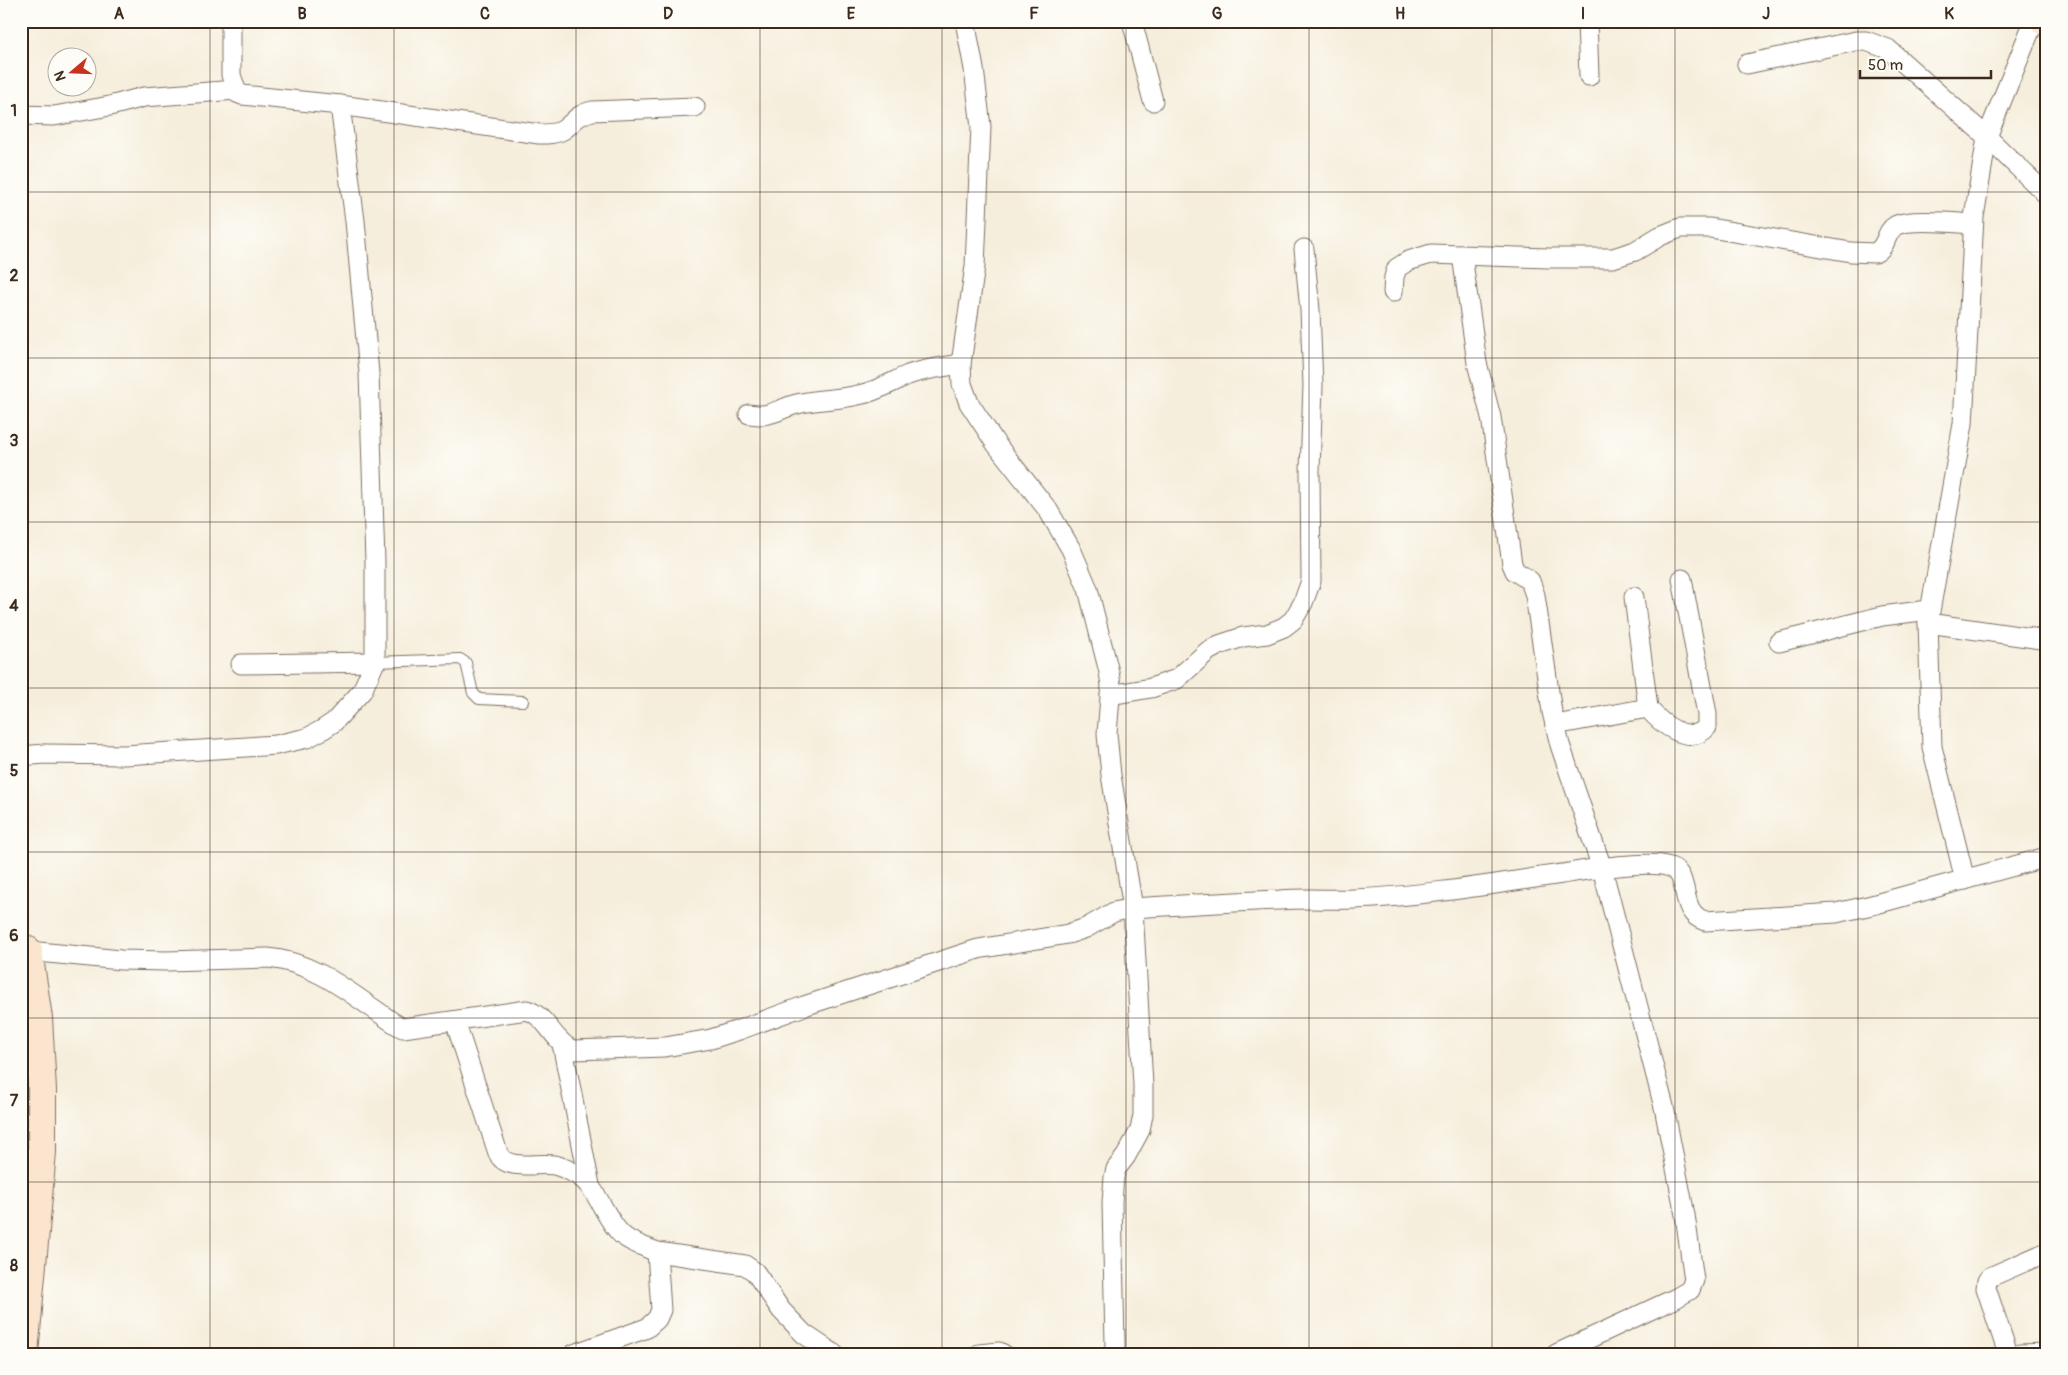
<svg xmlns="http://www.w3.org/2000/svg" width="2068" height="1375" font-family="Pangolin,sans-serif">
	<style>
		.lines { fill: none; stroke-linecap: round; stroke-linejoin: round }
		.lane-casing { stroke: #7c6f60; stroke-width: 12 }
		.street-casing { stroke: #7c6f60; stroke-width: 21 }
		.secondary-casing { stroke: #7c6f60; stroke-width: 30 }
		.lane { stroke: #fff; stroke-width: 10 }
		.street { stroke: #fff; stroke-width: 19 }
		.secondary { stroke: #fbe5cf; stroke-width: 28 }
		.grid { fill: none; stroke: #3b2a1e; stroke-width: 1; stroke-opacity: 0.55 }
		.neatline { fill: none; stroke: #3b2a1e; stroke-width: 2 }
		.grid-label { font-size: 16px; text-anchor: middle; font-weight: bold; fill: #3b2a1e }
	</style>
	<rect width="100%" height="100%" fill="#fdfcf7"/>
	<filter id="ink" filterUnits="userSpaceOnUse"><feTurbulence type="fractalNoise" baseFrequency=".02" numOctaves="2"/><feDisplacementMap in="SourceGraphic" scale="10" xChannelSelector="R" yChannelSelector="G"/><feConvolveMatrix kernelMatrix="1 2 1 2 8 2 1 2 1" color-interpolation-filters="sRGB"/></filter>
	<filter id="wash" filterUnits="userSpaceOnUse"><feTurbulence type="fractalNoise" baseFrequency=".0096" numOctaves="4" result="noise"/><feDisplacementMap in="SourceGraphic" scale="20" xChannelSelector="R" yChannelSelector="G"/><feGaussianBlur stdDeviation="1.12" result="paint"/><feColorMatrix in="noise" values="0 0 0 0 0 0 0 0 0 0 0 0 0 0 0 0 0 1.4 0 .05"/><feComposite in="paint" operator="in"/></filter>
	<g filter="url(#wash)">
		<rect width="100%" height="100%" fill="#f6eedc"/>
	</g>
	<g filter="url(#ink)">
		<g class="lines">
			<defs>
				<path id="lane" d="M375,662L460,659L466,663L473,693L479,699L523,701"/>
				<g id="street">
					<path d="M965,21L974,69L981,127L975,266L961,364L962,384L969,403L996,444L1048,510L1071,549L1088,589L1109,672L1111,685L1107,734L1111,775L1133,908L1143,1085V1115L1140,1130L1126,1156L1116,1169L1114,1177L1112,1202L1115,1345L1114,1354"/>
					<path d="M1132,21L1153,101"/>
					<path d="M1587,21L1589,76"/>
					<path d="M1747,64L1856,41H1866L1888,49L1987,137L2047,195"/>
					<path d="M340,105L539,134C547,134 556,134 563,130C575,122 574,116 592,111L695,107"/>
					<path d="M21,115L54,116L110,106L144,97L236,90"/>
					<path d="M1462,255L1477,363L1491,417L1512,564L1515,571L1530,581L1535,595L1552,712L1560,745L1602,868L1664,1107L1685,1215L1694,1280L1690,1290L1676,1298L1556,1354"/>
					<path d="M1393,292L1394,277L1397,268L1408,261L1431,254L1549,258H1613L1635,251L1660,236L1680,228H1710L1851,252L1875,253C1888,246 1885,232 1895,226C1908,218 1957,223 1973,224"/>
					<path d="M749,414C770,418 778,409 797,404C817,399 838,400 858,395C876,392 892,382 908,375C925,369 943,367 961,364"/>
					<path d="M1928,623L2047,640"/>
					<path d="M1779,642L1882,616L1929,610"/>
					<path d="M241,664L375,662"/>
					<path d="M1110,695L1151,688L1177,679L1208,651L1219,645L1243,637L1267,634L1284,627L1293,620L1303,603L1311,581L1310,471L1313,385L1310,310L1304,249"/>
					<path d="M1648,708C1660,723 1690,747 1707,727V714L1682,579"/>
					<path d="M1555,725L1648,708L1634,597"/>
					<path d="M21,756L45,754L125,755L276,745L307,738L322,730L334,722L362,691L375,662V562L369,373L355,221L340,105L242,95L237,93L231,75V21"/>
					<path d="M1965,880L1932,747L1928,623L1963,424L1974,217L1987,137L2034,21"/>
					<path d="M28,951L121,960L166,961L268,958C307,961 340,985 371,1007C382,1014 392,1023 403,1028L527,1010C547,1016 554,1043 573,1050L665,1047L711,1039L739,1030L804,1006L978,949L1068,934L1086,928L1114,912L1133,908C1182,905 1231,902 1280,900C1305,898 1330,900 1355,899C1424,896 1493,884 1562,874C1586,870 1649,859 1670,867C1692,875 1677,912 1705,921L1836,913L1872,905L2047,857"/>
					<path d="M455,1021L498,1153C506,1172 537,1162 554,1165C561,1166 570,1171 576,1174C599,1188 603,1217 622,1235C631,1243 645,1247 657,1252"/>
					<path d="M562,1044L590,1185"/>
					<path d="M574,1354L647,1328L657,1319L661,1310L657,1252L745,1265L755,1272L781,1310L804,1334L834,1354"/>
					<path d="M979,1354L999,1352L1003,1354"/>
					<path d="M2008,1354L1986,1288L1987,1281L1990,1277L2047,1252"/>
					<path d="M2020,1354L2047,1353"/>
				</g>
				<g id="secondary">
					<path d="M2045,21L2047,22"/>
					<path d="M21,947L28,951L38,1018L42,1090V1152L24,1354"/>
				</g>
			</defs>
			<use href="#lane" class="lane-casing"/>
			<use href="#street" class="street-casing"/>
			<use href="#secondary" class="secondary-casing"/>
			<use href="#lane" class="lane"/>
			<use href="#street" class="street"/>
			<use href="#secondary" class="secondary"/>
		</g>
	</g>
	<path class="grid" d="M210,21V1354M394,21V1354M576,21V1354M760,21V1354M942,21V1354M1126,21V1354M1309,21V1354M1492,21V1354M1675,21V1354M1858,21V1354M21,192H2047M21,358H2047M21,522H2047M21,688H2047M21,852H2047M21,1018H2047M21,1182H2047"/>
	<rect width="2068" height="1375" fill="none" stroke="#fdfcf7" stroke-width="55"/>
	<g transform="translate(72 72) rotate(251)"><circle r="24" fill="#fdfcf7" stroke="#afa8a0"/>
	<path d="M0-4L9 19L0 12L-9 19Z" fill="#c8321e"/>
	<text y="-8" font-size="14" font-weight="bold" text-anchor="middle" fill="#3b2a1e">N</text>
	</g>
	<path d="M1860 70v8h131v-8" fill="none" stroke="#3b2a1e" stroke-width="2.5"/>
	<text x="1868" y="70" font-size="15" fill="#3b2a1e" stroke="#fdfcf7" stroke-width="4" paint-order="stroke">50 m</text>
	<rect x="28" y="28" width="2012" height="1320" class="neatline"/>
	<g class="grid-label">
		<text x="119" y="19">A</text>
		<text x="302" y="19">B</text>
		<text x="485" y="19">C</text>
		<text x="668" y="19">D</text>
		<text x="851" y="19">E</text>
		<text x="1034" y="19">F</text>
		<text x="1217" y="19">G</text>
		<text x="1400" y="19">H</text>
		<text x="1583" y="19">I</text>
		<text x="1766" y="19">J</text>
		<text x="1949" y="19">K</text>
		<text x="14" y="116">1</text>
		<text x="14" y="281">2</text>
		<text x="14" y="446">3</text>
		<text x="14" y="611">4</text>
		<text x="14" y="776">5</text>
		<text x="14" y="941">6</text>
		<text x="14" y="1106">7</text>
		<text x="14" y="1271">8</text>
	</g>
</svg>
